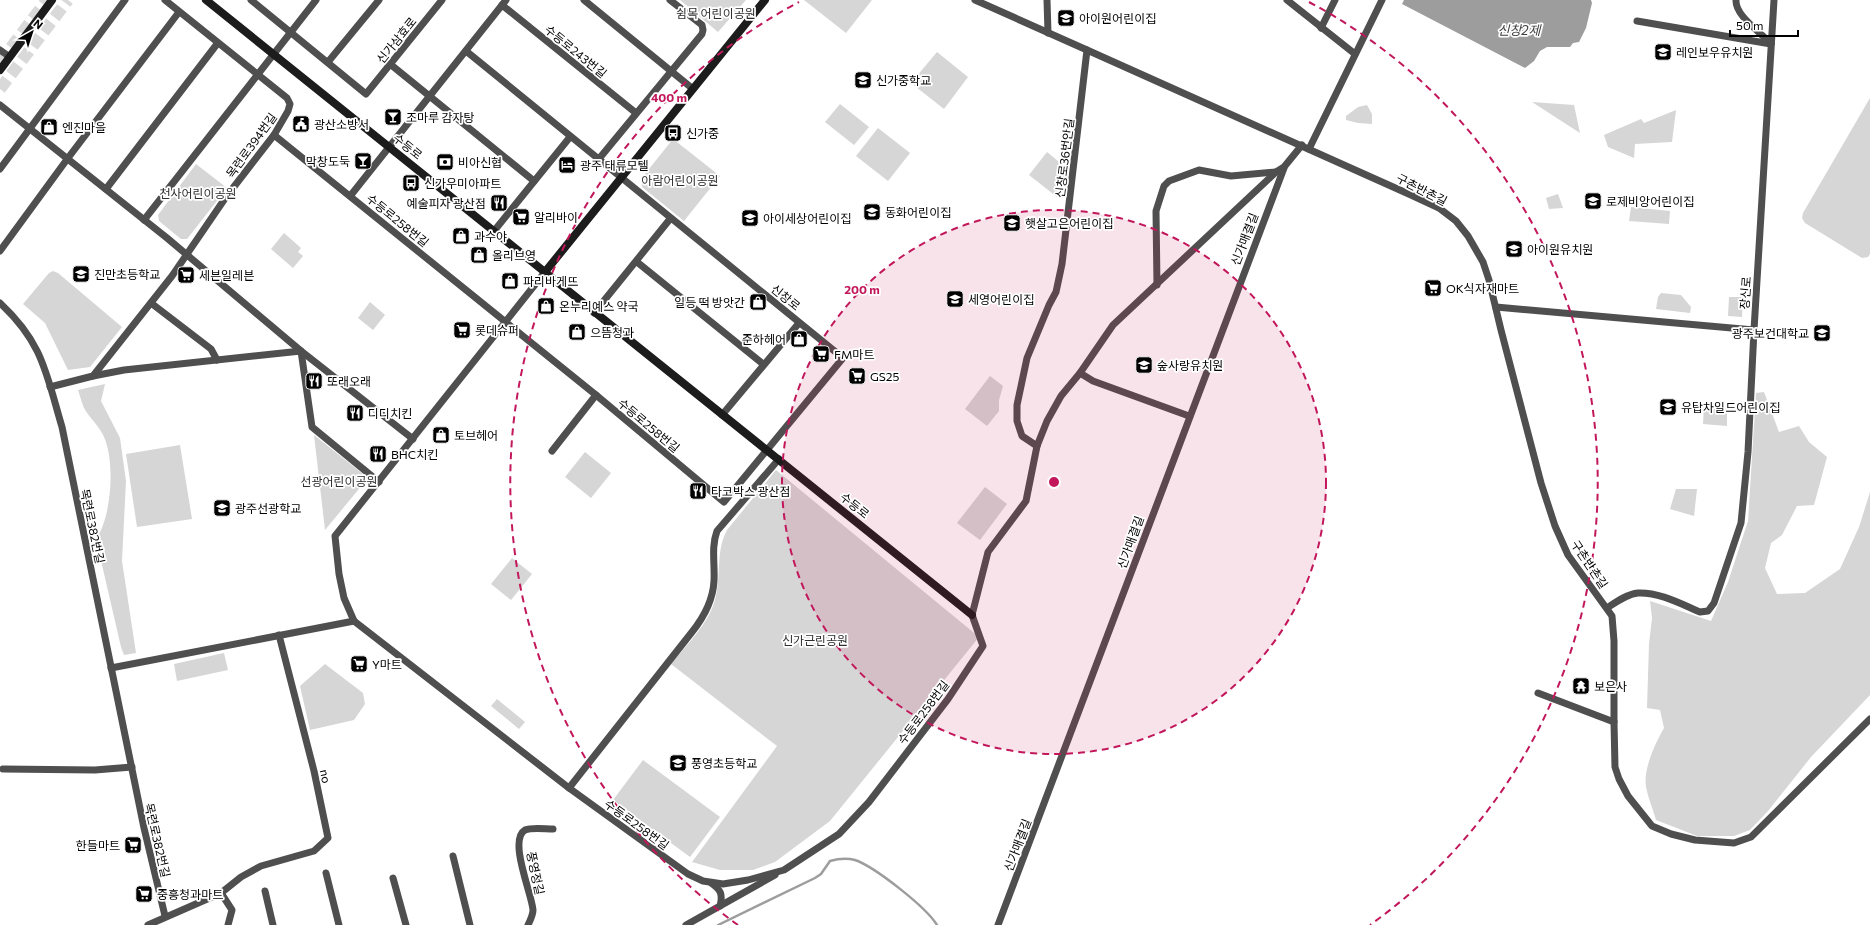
<svg xmlns="http://www.w3.org/2000/svg" width="1870" height="925" font-family="Commissioner,'Noto Sans KR',sans-serif">
	<style>
		.green { fill: #d6d6d6 }
		.water { fill: #9d9d9d }
		.lines { fill: none; stroke-linecap: round; stroke-linejoin: round }
		.stream { stroke: #9d9d9d; stroke-width: 2.5 }
		.highway-tunnel { stroke: #d9d9d9; stroke-width: 12; stroke-dasharray: 12 6; stroke-linecap: butt }
		.street { stroke: #4f4f4f; stroke-width: 7 }
		.secondary { stroke: #1c1c1c; stroke-width: 8 }
		.ring { fill: none; stroke: #c2185b; stroke-width: 2; stroke-dasharray: 7 5 }
		.labels { text-anchor: middle; dominant-baseline: central; stroke-width: 3.5; stroke-linejoin: round; paint-order: stroke }
		.park-label { font-size: 12px; fill: #2d2d2d; stroke: #fff }
		.poi-label { font-size: 12px; fill: #000; stroke: #fff; text-anchor: start }
		.street-label { font-size: 12px; fill: #000; stroke: #fff }
		.water-label { font-size: 13px; font-style: italic; fill: #3e3e3e; stroke: #fff }
		.centre { fill: #c2185b; stroke: #fff; stroke-width: 2 }
		.ring-label { font-size: 12px; text-anchor: middle; font-weight: bold; fill: #c2185b; stroke: #fff; stroke-width: 3.5; stroke-linejoin: round; paint-order: stroke }
	</style>
	<rect width="100%" height="100%" fill="#fff"/>
	<g class="green">
		<path d="M680,0H746L718,32Z"/>
		<path d="M804,0H872L846,33Z"/>
		<path d="M937,52L968,77L944,109L911,83Z"/>
		<path d="M1870,98V254L1868,257L1862,258L1805,223L1802,218L1803,213Z"/>
		<path d="M1532,102L1574,105L1580,133Z"/>
		<path d="M840,104L869,127L854,145L825,122Z"/>
		<path d="M1367,105L1372,114V124L1358,123L1346,120V116L1358,107Z"/>
		<path d="M1676,110L1672,142L1635,144L1634,158L1608,147L1604,135L1641,119L1644,123Z"/>
		<path d="M878,128L910,153L888,181L856,156Z"/>
		<path d="M673,139L720,176L684,221L642,187L641,179Z"/>
		<path d="M1047,152L1064,166L1063,190L1057,197L1029,175Z"/>
		<path d="M196,164L227,188L187,239H181L159,221L158,215Z"/>
		<path d="M1558,194L1563,208L1549,209L1546,198Z"/>
		<path d="M1631,207L1670,211L1669,224L1629,221Z"/>
		<path d="M284,233L301,248L298,252L303,256L293,268L271,249Z"/>
		<path d="M53,271L58,273L122,327L90,367L68,370L45,323L23,304L49,273Z"/>
		<path d="M1661,293L1681,295L1691,307L1690,313L1656,309L1658,297Z"/>
		<path d="M1729,297H1743L1742,317L1728,316Z"/>
		<path d="M370,302L385,315L373,330L358,318Z"/>
		<path d="M990,376L1003,386L999,400V411L987,426L965,409Z"/>
		<path d="M105,384L101,401L120,438L126,481L122,561L136,653L124,655L121,647L96,539C112,517 116,457 102,433C97,424 89,417 84,408C82,403 80,396 78,390Z"/>
		<path d="M1764,392L1779,432L1799,426L1809,442L1827,457L1814,505L1797,506L1782,535L1771,543L1765,568L1777,594L1805,593L1840,569L1859,527L1870,492V695L1811,757L1768,811L1750,830L1734,836H1697L1656,820C1653,809 1648,798 1646,787C1643,769 1655,744 1664,728L1660,710L1647,708L1649,644L1652,618L1650,601L1711,621L1728,582L1748,521L1756,393Z"/>
		<path d="M1704,405L1727,409V426L1703,424Z"/>
		<path d="M314,435L368,478L325,530Z"/>
		<path d="M180,445L192,519L137,527L126,454Z"/>
		<path d="M585,452L611,473L591,498L565,477Z"/>
		<path d="M776,470L979,637L830,821L775,862L753,870H720L692,862L777,746L671,664C688,643 710,623 716,596C721,573 716,550 727,530Z"/>
		<path d="M985,487L1007,504L980,540L957,523Z"/>
		<path d="M1676,489H1697L1694,516L1670,509Z"/>
		<path d="M512,558L532,574L511,600L491,584Z"/>
		<path d="M224,653L228,670L177,681L174,664Z"/>
		<path d="M325,664L363,693L365,704L354,720L310,730L300,686Z"/>
		<path d="M497,699L525,722L519,729L491,706Z"/>
		<path d="M643,760L720,817L690,857L613,800Z"/>
	</g>
	<path class="water" d="M1404,0H1591L1592,3L1586,28L1579,42L1573,43L1570,47H1547L1540,51L1534,61L1525,68L1402,4Z"/>
	<g class="lines">
		<path class="stream" d="M718,925L815,878L821,874L830,861C837,859 847,858 855,860C875,867 926,907 937,925"/>
		<g class="highway-tunnel">
			<path d="M0,62L47,0"/>
			<path d="M0,89L68,0"/>
		</g>
		<g class="street">
			<path d="M251,0L366,94L442,0"/>
			<path d="M584,0L693,89"/>
			<path d="M975,0L1087,50L1062,264L1056,292L1049,305L1027,358L1017,405V421L1022,436L1037,446"/>
			<path d="M1047,0L1048,33"/>
			<path d="M1287,0L1355,54"/>
			<path d="M1736,0C1735,16 1761,32 1771,44"/>
			<path d="M502,5L636,113"/>
			<path d="M1637,21L1771,44"/>
			<path d="M1321,28L1335,0"/>
			<path d="M0,50L10,57"/>
			<path d="M1087,50L1411,195L1439,208L1456,221L1468,236L1483,262L1489,280L1501,330L1541,483L1555,526L1568,555L1612,616L1614,641V722L1615,767L1619,779L1628,796L1652,826L1671,834L1695,840L1734,843L1751,837L1870,719"/>
			<path d="M328,62L379,0"/>
			<path d="M390,64L534,181"/>
			<path d="M0,105L167,238L301,351L413,439"/>
			<path d="M274,135L596,395L724,502L843,358L466,51"/>
			<path d="M1309,149L1382,0"/>
			<path d="M598,160L702,34L703,30L702,25L670,0"/>
			<path d="M0,169L125,0"/>
			<path d="M106,189L217,44"/>
			<path d="M351,195L506,0"/>
			<path d="M144,220L316,0"/>
			<path d="M494,231L570,137"/>
			<path d="M0,251L68,158L179,12"/>
			<path d="M637,262L763,364"/>
			<path d="M545,272L335,536L339,574L344,598L354,621L569,788L688,874L703,881L723,884L748,880L784,870L839,834L869,802L948,699L983,646L972,615L988,552L1026,501L1037,446L1047,421L1061,396L1080,373L1113,325L1276,172L1284,167L1302,145"/>
			<path d="M1157,285L1156,211L1164,186L1169,181L1199,170L1231,176L1276,172"/>
			<path d="M0,303C43,343 46,373 62,427L144,828L165,916"/>
			<path d="M151,303L211,349L217,360"/>
			<path d="M1496,307L1754,330L1774,0"/>
			<path d="M594,313L670,219"/>
			<path d="M1080,373L1093,381L1189,416"/>
			<path d="M93,376L124,370L301,351L312,427L379,482"/>
			<path d="M50,387L93,376L172,276L226,197L274,135L288,111L290,104L287,98L165,0"/>
			<path d="M722,415L799,323"/>
			<path d="M552,451L596,395"/>
			<path d="M1607,608C1616,602 1627,594 1638,593C1659,592 1681,604 1700,612L1708,611L1714,603L1741,523L1748,452L1754,330"/>
			<path d="M111,668L354,621"/>
			<path d="M1538,693L1614,722"/>
			<path d="M3,769L95,770L132,767"/>
			<path d="M569,788L692,632C704,617 713,600 714,581C715,564 711,547 717,531L779,459"/>
			<path d="M453,856L470,925"/>
			<path d="M326,873L339,925"/>
			<path d="M393,878L406,925"/>
			<path d="M711,883C721,890 723,894 720,906"/>
			<path d="M265,891L273,925"/>
			<path d="M221,893L232,910L228,925"/>
			<path d="M148,925L221,893L241,877L261,866L314,851L328,838L314,771L279,635"/>
			<path d="M528,925C530,921 533,915 533,910C532,894 508,840 525,830C532,827 545,829 553,829"/>
			<path d="M686,925L775,875"/>
			<path d="M998,925L1284,168"/>
		</g>
		<g class="secondary">
			<path d="M206,0L972,615"/>
			<path d="M0,70L52,0"/>
			<path d="M545,272L765,0"/>
		</g>
	</g>
	<circle cx="1054" cy="482" r="272" fill="#c2185b" fill-opacity=".12"/>
	<g class="ring">
		<circle cx="1054" cy="482" r="272"/>
		<path d="M738 925A544 544 0 0 1 799 2M1309 2A544 544 0 0 1 1370 925"/>
	</g>
	<defs>
		<symbol id="school-square" viewBox="-11 -11 22 22"><rect x="-9" y="-9" width="18" height="18" rx="4" fill="#000" stroke="#fff"/><path d="M0-5L7-2L0 1L-7-2ZM-4 1L0 2.5L4 1V4Q0 6-4 4Z" fill="#fff"/></symbol>
		<symbol id="bar-square" viewBox="-11 -11 22 22"><rect x="-9" y="-9" width="18" height="18" rx="4" fill="#000" stroke="#fff"/><path d="M-6-5H6L.8 .8V4.5H3.5V6h-7V4.5H-.8V.8Z" fill="#fff"/></symbol>
		<symbol id="civic-square" viewBox="-11 -11 22 22"><rect x="-9" y="-9" width="18" height="18" rx="4" fill="#000" stroke="#fff"/><path d="M-.6-6.5H3V-4.5H.6V-3L4-1V1h2V6H-6V1h2V-1L-.6-3ZM-1.2 2.5V6h2.4V2.5Z" fill="#fff"/></symbol>
		<symbol id="shop-square" viewBox="-11 -11 22 22"><rect x="-9" y="-9" width="18" height="18" rx="4" fill="#000" stroke="#fff"/><path d="M-5-2.5h2.3a2.7 3.5 0 0 1 5.4 0H5L5.5 6h-11ZM-1.5-2.5h3a1.5 2.3 0 0 0-3 0Z" fill="#fff"/></symbol>
		<symbol id="bus-square" viewBox="-11 -11 22 22"><rect x="-9" y="-9" width="18" height="18" rx="4" fill="#000" stroke="#fff"/><path d="M-5-6H5V4H4V6H2V4H-2V6H-4V4H-5ZM-3.5-4V0h7V-4ZM-3.5 1.2v1.5H-2V1.2ZM2 1.2v1.5H3.5V1.2Z" fill="#fff"/></symbol>
		<symbol id="bank-square" viewBox="-11 -11 22 22"><rect x="-9" y="-9" width="18" height="18" rx="4" fill="#000" stroke="#fff"/><path d="M-6-4H6V4H-6ZM0-2.3a2.3 2.3 0 1 0 0 4.6a2.3 2.3 0 1 0 0-4.6Z" fill="#fff"/></symbol>
		<symbol id="hotel-square" viewBox="-11 -11 22 22"><rect x="-9" y="-9" width="18" height="18" rx="4" fill="#000" stroke="#fff"/><path d="M-6-4.5h1.5V1H6V5H4.5V3h-9V5H-6ZM-4 0a1.8 1.8 0 1 1 3.6 0ZM.5 0V-2.5h3Q6-2.5 6 0Z" fill="#fff"/></symbol>
		<symbol id="restaurant-square" viewBox="-11 -11 22 22"><rect x="-9" y="-9" width="18" height="18" rx="4" fill="#000" stroke="#fff"/><path d="M-5-6h1v4h1v-4h1v4h1v-4h1v5L-1.5 .5V6h-2V.5L-5-1ZM5-6V6H3V1.5H1.5Q1.5-4 5-6Z" fill="#fff"/></symbol>
		<symbol id="supermarket-square" viewBox="-11 -11 22 22"><rect x="-9" y="-9" width="18" height="18" rx="4" fill="#000" stroke="#fff"/><path d="M-6-5.5h2.5l.6 2H6L4.5 2H-2.5L-4.4-4H-6ZM-1.5 3.2a1.3 1.3 0 1 0 .1 0ZM3 3.2a1.3 1.3 0 1 0 .1 0Z" fill="#fff"/></symbol>
		<symbol id="university-square" viewBox="-11 -11 22 22"><rect x="-9" y="-9" width="18" height="18" rx="4" fill="#000" stroke="#fff"/><path d="M0-5L7-2L0 1L-7-2ZM-4 1L0 2.5L4 1V4Q0 6-4 4Z" fill="#fff"/></symbol>
		<symbol id="temple-square" viewBox="-11 -11 22 22"><rect x="-9" y="-9" width="18" height="18" rx="4" fill="#000" stroke="#fff"/><path d="M0-6L5-2H3V0L6.5 2.5H4V6H1.5V3h-3V6H-4V2.5H-6.5L-3 0V-2H-5Z" fill="#fff"/></symbol>
	</defs>
	<g fill-rule="evenodd">
		<use href="#school-square" x="1056" y="8" width="20" height="20"/>
		<use href="#school-square" x="1653" y="42" width="20" height="20"/>
		<use href="#school-square" x="853" y="70" width="20" height="20"/>
		<use href="#bar-square" x="383" y="107" width="20" height="20"/>
		<use href="#civic-square" x="291" y="114" width="20" height="20"/>
		<use href="#shop-square" x="39" y="117" width="20" height="20"/>
		<use href="#bus-square" x="663" y="123" width="20" height="20"/>
		<use href="#bar-square" x="353" y="151" width="20" height="20"/>
		<use href="#bank-square" x="435" y="152" width="20" height="20"/>
		<use href="#hotel-square" x="557" y="155" width="20" height="20"/>
		<use href="#bus-square" x="401" y="173" width="20" height="20"/>
		<use href="#school-square" x="1583" y="191" width="20" height="20"/>
		<use href="#restaurant-square" x="489" y="193" width="20" height="20"/>
		<use href="#school-square" x="862" y="202" width="20" height="20"/>
		<use href="#supermarket-square" x="511" y="207" width="20" height="20"/>
		<use href="#school-square" x="740" y="208" width="20" height="20"/>
		<use href="#school-square" x="1002" y="213" width="20" height="20"/>
		<use href="#shop-square" x="451" y="226" width="20" height="20"/>
		<use href="#school-square" x="1504" y="239" width="20" height="20"/>
		<use href="#shop-square" x="469" y="245" width="20" height="20"/>
		<use href="#school-square" x="71" y="264" width="20" height="20"/>
		<use href="#supermarket-square" x="176" y="265" width="20" height="20"/>
		<use href="#shop-square" x="500" y="271" width="20" height="20"/>
		<use href="#supermarket-square" x="1423" y="278" width="20" height="20"/>
		<use href="#school-square" x="945" y="289" width="20" height="20"/>
		<use href="#shop-square" x="748" y="292" width="20" height="20"/>
		<use href="#shop-square" x="536" y="296" width="20" height="20"/>
		<use href="#supermarket-square" x="452" y="320" width="20" height="20"/>
		<use href="#shop-square" x="567" y="322" width="20" height="20"/>
		<use href="#university-square" x="1812" y="323" width="20" height="20"/>
		<use href="#shop-square" x="789" y="329" width="20" height="20"/>
		<use href="#supermarket-square" x="811" y="344" width="20" height="20"/>
		<use href="#school-square" x="1134" y="355" width="20" height="20"/>
		<use href="#supermarket-square" x="847" y="366" width="20" height="20"/>
		<use href="#restaurant-square" x="304" y="371" width="20" height="20"/>
		<use href="#school-square" x="1658" y="397" width="20" height="20"/>
		<use href="#restaurant-square" x="345" y="403" width="20" height="20"/>
		<use href="#shop-square" x="431" y="425" width="20" height="20"/>
		<use href="#restaurant-square" x="368" y="444" width="20" height="20"/>
		<use href="#restaurant-square" x="688" y="481" width="20" height="20"/>
		<use href="#school-square" x="212" y="498" width="20" height="20"/>
		<use href="#supermarket-square" x="349" y="654" width="20" height="20"/>
		<use href="#temple-square" x="1571" y="676" width="20" height="20"/>
		<use href="#school-square" x="668" y="753" width="20" height="20"/>
		<use href="#supermarket-square" x="123" y="835" width="20" height="20"/>
		<use href="#supermarket-square" x="134" y="884" width="20" height="20"/>
	</g>
	<g class="labels">
		<g class="park-label">
			<text x="716" y="13">쉼목 어린이공원</text>
			<text x="680" y="180">아람어린이공원</text>
			<text x="198" y="193">천사어린이공원</text>
			<text x="339" y="481">선광어린이공원</text>
			<text x="815" y="640">신가근린공원</text>
		</g>
		<g class="poi-label">
			<text x="1079" y="18">아이원어린이집</text>
			<text x="1676" y="52">레인보우유치원</text>
			<text x="876" y="80">신가중학교</text>
			<text x="406" y="117">조마루 감자탕</text>
			<text x="314" y="124">광산소방서</text>
			<text x="62" y="127">엔진마을</text>
			<text x="686" y="133">신가중</text>
			<text x="350" y="161" text-anchor="end">막창도둑</text>
			<text x="458" y="162">비아신협</text>
			<text x="580" y="165">광주 태류모텔</text>
			<text x="424" y="183">신가우미아파트</text>
			<text x="1606" y="201">로제비앙어린이집</text>
			<text x="486" y="203" text-anchor="end">예술피자 광산점</text>
			<text x="885" y="212">동화어린이집</text>
			<text x="534" y="217">알리바이</text>
			<text x="763" y="218">아이세상어린이집</text>
			<text x="1025" y="223">햇살고은어린이집</text>
			<text x="474" y="236">과수야</text>
			<text x="1527" y="249">아이원유치원</text>
			<text x="492" y="255">올리브영</text>
			<text x="94" y="274">진만초등학교</text>
			<text x="199" y="275">세븐일레븐</text>
			<text x="523" y="281">파리바게뜨</text>
			<text x="1446" y="288">OK식자재마트</text>
			<text x="968" y="299">세영어린이집</text>
			<text x="745" y="302" text-anchor="end">일등 떡 방앗간</text>
			<text x="559" y="306">온누리예스 약국</text>
			<text x="475" y="330">롯데슈퍼</text>
			<text x="590" y="332">으뜸청과</text>
			<text x="1809" y="333" text-anchor="end">광주보건대학교</text>
			<text x="786" y="339" text-anchor="end">준하헤어</text>
			<text x="834" y="354">FM마트</text>
			<text x="1157" y="365">숲사랑유치원</text>
			<text x="870" y="376">GS25</text>
			<text x="327" y="381">또래오래</text>
			<text x="1681" y="407">유탑차일드어린이집</text>
			<text x="368" y="413">디디치킨</text>
			<text x="454" y="435">토브헤어</text>
			<text x="391" y="454">BHC치킨</text>
			<text x="711" y="491">타코박스 광산점</text>
			<text x="235" y="508">광주선광학교</text>
			<text x="372" y="664">Y마트</text>
			<text x="1594" y="686">보은사</text>
			<text x="691" y="763">풍영초등학교</text>
			<text x="120" y="845" text-anchor="end">한들마트</text>
			<text x="157" y="894">중흥청과마트</text>
		</g>
		<g class="street-label">
			<text transform="translate(396 40) rotate(-51)">신가삼효로</text>
			<text transform="translate(576 51) rotate(39)">수등로243번길</text>
			<text transform="translate(251 145) rotate(-54)">목련로394번길</text>
			<text transform="translate(408 146) rotate(39)">수등로</text>
			<text transform="translate(1064 158) rotate(-83)">신창로36번안길</text>
			<text transform="translate(1422 189) rotate(27)">구촌반촌길</text>
			<text transform="translate(398 220) rotate(39)">수등로258번길</text>
			<text transform="translate(1244 239) rotate(-69)">신가매결길</text>
			<text transform="translate(1745 293) rotate(-86)">장신로</text>
			<text transform="translate(786 297) rotate(39)">신창로</text>
			<text transform="translate(649 425) rotate(40)">수등로258번길</text>
			<text transform="translate(855 505) rotate(39)">수등로</text>
			<text transform="translate(93 526) rotate(78)">목련로382번길</text>
			<text transform="translate(1130 542) rotate(-70)">신가매결길</text>
			<text transform="translate(1590 564) rotate(56)">구촌반촌길</text>
			<text transform="translate(923 712) rotate(-53)">수등로258번길</text>
			<text transform="translate(326 776) rotate(78)">no</text>
			<text transform="translate(637 824) rotate(36)">수등로258번길</text>
			<text transform="translate(158 840) rotate(77)">목련로382번길</text>
			<text transform="translate(1017 845) rotate(-69)">신가매결길</text>
			<text transform="translate(536 873) rotate(78)">풍영정길</text>
		</g>
		<g class="water-label">
			<text x="1519" y="30">신창2제</text>
		</g>
	</g>
	<circle cx="1054" cy="482" r="6" class="centre"/>
	<g class="ring-label">
		<text x="669" y="102">400 m</text>
		<text x="862" y="294">200 m</text>
	</g>
	<g transform="translate(32 32) rotate(39)" stroke="#ffffff" stroke-width="3" paint-order="stroke">
	<path d="M0-3L7 15L0 10L-7 15Z" fill="#000000"/>
	<text y="-6" font-size="11" font-weight="bold" text-anchor="middle" fill="#000000">N</text>
	</g>
	<path d="M1730 30v6h68v-6" fill="none" stroke="#000000" stroke-width="2"/>
	<text x="1736" y="30" font-size="12" fill="#000000" stroke="#ffffff" stroke-width="3" paint-order="stroke">50 m</text>
</svg>
